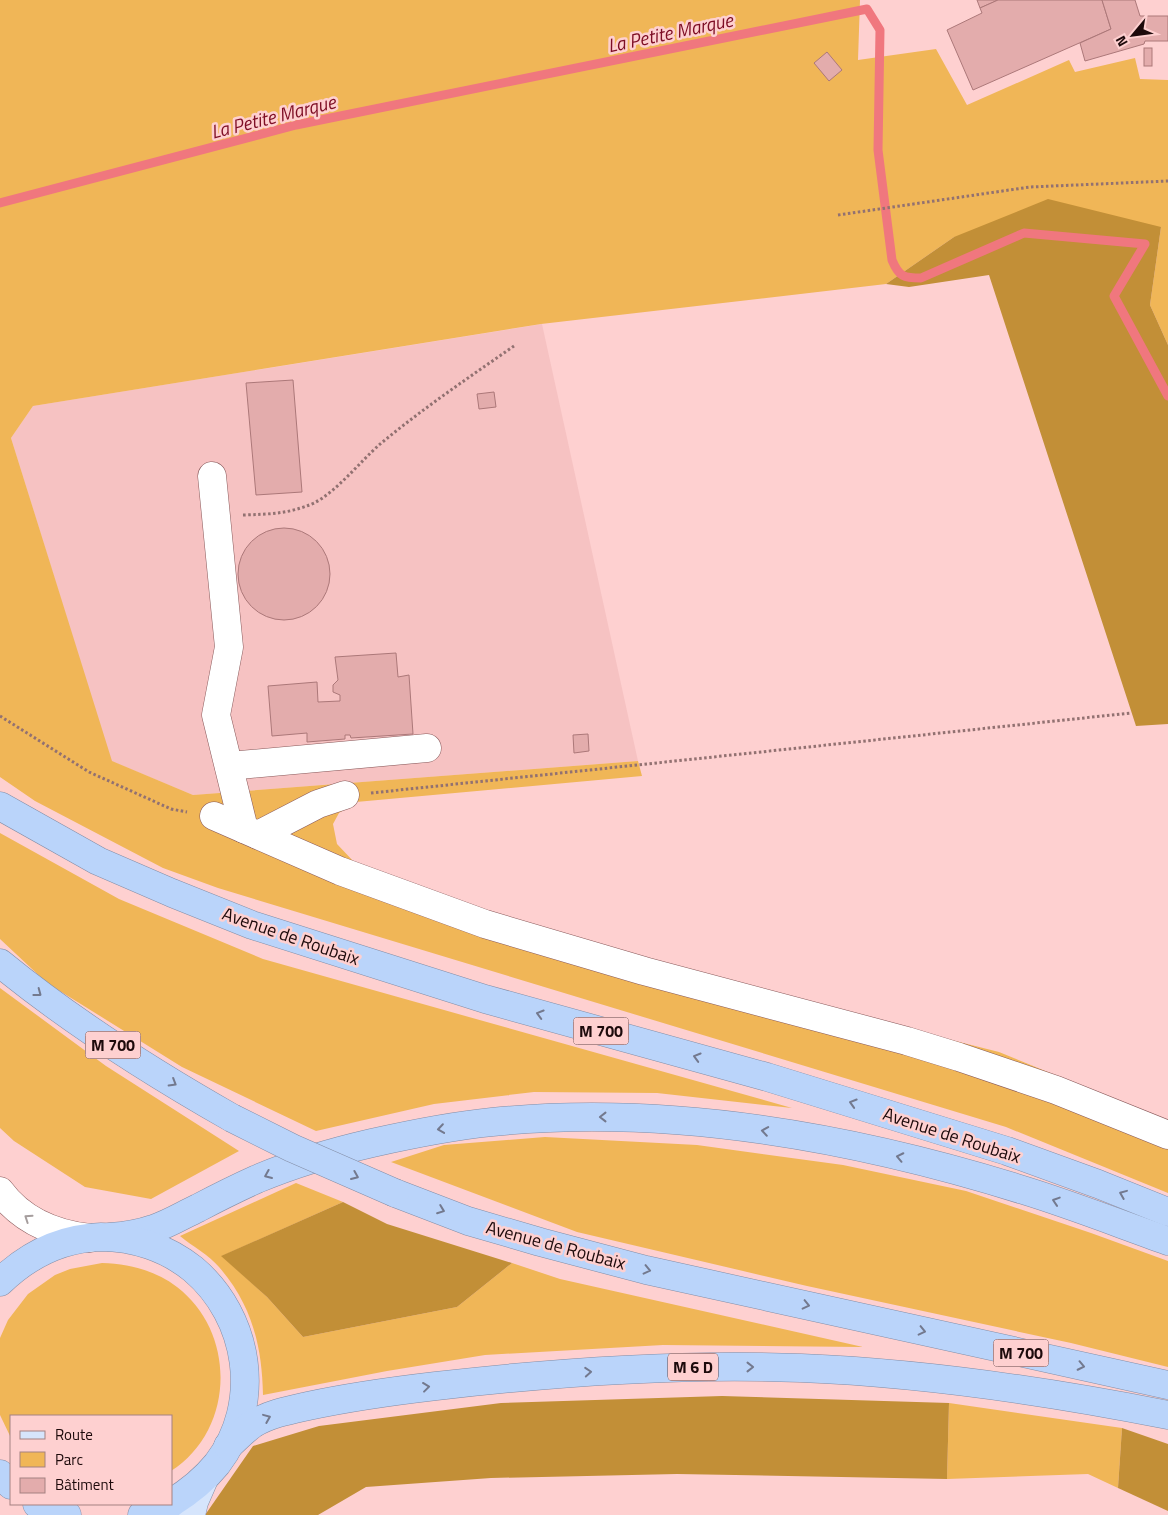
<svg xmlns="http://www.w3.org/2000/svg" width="1168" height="1515" font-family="'Titillium Web',sans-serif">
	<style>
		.built { fill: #f6c2c2 }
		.green { fill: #f0b657 }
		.forest { fill: #c28f37 }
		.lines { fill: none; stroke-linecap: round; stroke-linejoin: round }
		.stream { stroke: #f0777e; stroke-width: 9 }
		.building { fill: #e3acac; stroke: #ac7879 }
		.minor-casing { stroke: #89595a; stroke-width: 29 }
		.major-casing { stroke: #838da6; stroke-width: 29 }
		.highway-casing { stroke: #838da6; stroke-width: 29 }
		.path { stroke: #927171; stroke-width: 3; stroke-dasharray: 2.5 2.5; stroke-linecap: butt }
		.minor { stroke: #fff; stroke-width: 28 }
		.major { stroke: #d6e5fc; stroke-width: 28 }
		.highway { stroke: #bad4fa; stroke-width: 28 }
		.highway-bridge-casing { stroke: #838da6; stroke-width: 29; stroke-linecap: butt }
		.highway-bridge { stroke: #bad4fa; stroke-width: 28 }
		.oneway { stroke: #73798e }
		.oneway2 { stroke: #a59d9d }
		.labels { text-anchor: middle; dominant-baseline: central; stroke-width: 5; stroke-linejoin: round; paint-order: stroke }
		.shield { fill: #fed0d0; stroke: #604546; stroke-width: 1 }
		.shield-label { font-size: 16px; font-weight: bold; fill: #1d0a0b }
		.street-label { font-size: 18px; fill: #1d0a0b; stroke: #fed0d0 }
		.water-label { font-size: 19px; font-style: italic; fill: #7e0e25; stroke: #fed0d0 }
	</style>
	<rect width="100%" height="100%" fill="#fed0d0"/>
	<path class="built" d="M542,324L638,761L193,795L111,761L11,438L33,406Z"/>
	<g class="green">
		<path d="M0,0H860L858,60L936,49L967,105L1069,60L1075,72L1135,58L1140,79L1168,80V345L1150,305L1161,227L954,237L886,284L541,324L33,406L11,438L112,761L193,795L638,761L642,776L356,802L339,813L333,824L337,844L355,863L382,878L646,963L999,1052L1168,1121V1193L1006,1127L218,888L163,868L35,801L0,777Z"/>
		<path d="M0,833L119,899L263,959L792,1108L657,1093L534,1092L434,1104L316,1131L182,1067L47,983L0,939Z"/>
		<path d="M0,988L106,1066L239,1151L151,1199L85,1187L14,1141L0,1128Z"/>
		<path d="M545,1137L697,1145L843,1165L966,1191L1091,1233L1168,1261V1367L1071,1343L807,1286L577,1232L391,1162L444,1145Z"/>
		<path d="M296,1183L343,1202L222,1256L267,1297L303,1337L457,1307L512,1263L560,1279L863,1347L663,1345L485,1355L387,1371L263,1395C262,1346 252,1305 219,1267C209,1255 192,1246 180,1236Z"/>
		<path d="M102,1263C129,1264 155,1270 177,1287C237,1333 235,1430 171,1471V1416H11V1438L0,1415V1338L8,1320L28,1294L55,1275L70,1269Z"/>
		<path d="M949,1403L1122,1428L1118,1488L1088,1474L947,1479Z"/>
	</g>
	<g class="forest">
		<path d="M1048,199L1161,227L1150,305L1168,345V724L1136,726L989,275L909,287L886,284L954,237Z"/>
		<path d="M343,1202L387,1224L512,1263L457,1307L303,1337L267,1297L221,1256Z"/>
		<path d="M722,1396L949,1403L947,1479L677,1474L491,1478L366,1487L318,1515H205L253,1446L319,1426L501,1403Z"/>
		<path d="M1122,1428L1168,1444V1511L1118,1488Z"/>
	</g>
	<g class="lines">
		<path class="stream" d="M0,203L296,125L867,9L880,30L878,150L892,260C899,277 904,278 921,278L1024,233L1145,244L1114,296L1168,396"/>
	</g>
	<g class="building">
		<path d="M977,0H998L980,8Z"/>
		<path d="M998,0H1102L1111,29L973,90L947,30L982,13L980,8Z"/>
		<path d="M1102,0H1135L1140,16H1168V41H1145L1144,44L1085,61L1080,43L1111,29Z"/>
		<rect x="1144" y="48" width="8" height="18"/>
		<path d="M827,52L842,70L829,81L814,63Z"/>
		<path d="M293,380L302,492L256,495L246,383Z"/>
		<path d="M494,392L496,407L479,409L477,394Z"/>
		<circle cx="284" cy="574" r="46"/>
		<path d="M396,653L398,677L409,675L413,734L351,738L350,735H345V739L307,742V733L272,736L268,686L317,682L318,702L340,701V695L333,692V685L338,680L335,657Z"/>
		<path d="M588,734L589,751L574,753L573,735Z"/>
	</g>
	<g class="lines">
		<defs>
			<g id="minor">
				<path d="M212,476L229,647L216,715L244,829"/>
				<path d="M229,766L427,748"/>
				<path d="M214,816L340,871L485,924L644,971L907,1041L959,1057L1056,1090L1168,1135"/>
				<path d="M258,835L318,804L345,795"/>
				<path d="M0,1191C22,1221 54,1234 90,1238"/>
			</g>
			<path id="major" d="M191,1515L194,1502L204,1479"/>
			<g id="highway">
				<path d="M0,806L98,861L172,893L252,925L485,999L767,1077L1007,1151L1098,1184L1168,1212"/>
				<path d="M0,963C72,1022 151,1072 232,1118"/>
				<path d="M395,1193L468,1221L540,1242L646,1270L1168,1385"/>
				<path d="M110,1237C125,1236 139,1234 153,1229C169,1224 183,1215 198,1208C217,1198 237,1188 257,1179C295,1163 333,1152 372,1143C412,1134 452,1126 492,1122C670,1104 853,1137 1023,1190C1072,1205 1120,1224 1168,1241"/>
				<path d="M0,1282C28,1255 62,1238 101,1237C134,1237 167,1248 193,1269C250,1317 263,1404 217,1464C204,1480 189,1492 171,1503"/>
				<path d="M228,1446C236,1439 244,1430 253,1424C269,1414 290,1410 308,1406C350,1397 393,1391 436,1386C557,1372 680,1363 801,1368C924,1373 1047,1391 1168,1415"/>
				<path d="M0,1474L11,1485"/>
				<path d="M37,1504L67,1515"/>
				<path d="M142,1515L170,1504"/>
			</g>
		</defs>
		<use href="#minor" class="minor-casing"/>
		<use href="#major" class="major-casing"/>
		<use href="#highway" class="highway-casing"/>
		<g class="path">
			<path d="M838,215L1030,187L1168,181"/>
			<path d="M243,515C270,514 289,514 314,503C336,492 360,462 379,445C422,409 468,378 514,346"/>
			<path d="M0,716L89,772L171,809L187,812"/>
			<path d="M371,793L1131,713"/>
		</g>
		<use href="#minor" class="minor"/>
		<use href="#major" class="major"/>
		<use href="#highway" class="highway"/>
		<defs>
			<path id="highway-bridge" d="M232,1118L292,1148L395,1193"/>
		</defs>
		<use href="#highway-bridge" class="highway-bridge-casing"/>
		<use href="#highway-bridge" class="highway-bridge"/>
	</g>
	<defs><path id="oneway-chevron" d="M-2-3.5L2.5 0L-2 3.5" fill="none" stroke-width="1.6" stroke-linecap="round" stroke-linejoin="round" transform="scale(1.25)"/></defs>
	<g class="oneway">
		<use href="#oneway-chevron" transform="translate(38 993) rotate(37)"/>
		<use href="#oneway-chevron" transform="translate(540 1014) rotate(-164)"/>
		<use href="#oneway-chevron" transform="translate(697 1057) rotate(-164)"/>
		<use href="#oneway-chevron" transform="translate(173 1083) rotate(31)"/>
		<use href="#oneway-chevron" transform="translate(853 1103) rotate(-163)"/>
		<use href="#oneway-chevron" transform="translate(603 1117) rotate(180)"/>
		<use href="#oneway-chevron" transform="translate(441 1129) rotate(172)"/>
		<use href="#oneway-chevron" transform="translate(765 1131) rotate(-171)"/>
		<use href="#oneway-chevron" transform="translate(900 1157) rotate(-168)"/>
		<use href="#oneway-chevron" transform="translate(268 1175) rotate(157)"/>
		<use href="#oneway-chevron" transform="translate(355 1176) rotate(23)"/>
		<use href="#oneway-chevron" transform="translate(1123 1194) rotate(-158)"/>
		<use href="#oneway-chevron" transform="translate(1056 1201) rotate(-162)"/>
		<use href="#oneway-chevron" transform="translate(441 1210) rotate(21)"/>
		<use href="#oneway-chevron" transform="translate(647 1270) rotate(13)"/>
		<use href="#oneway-chevron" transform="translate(806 1305) rotate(13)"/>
		<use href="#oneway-chevron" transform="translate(922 1331) rotate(13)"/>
		<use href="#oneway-chevron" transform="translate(1081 1366) rotate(12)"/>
		<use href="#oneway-chevron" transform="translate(750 1367)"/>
		<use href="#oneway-chevron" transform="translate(588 1372) rotate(-4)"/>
		<use href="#oneway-chevron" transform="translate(426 1387) rotate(-7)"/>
		<use href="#oneway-chevron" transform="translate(267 1418) rotate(-22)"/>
	</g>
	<use class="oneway2" href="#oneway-chevron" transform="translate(28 1218) rotate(-146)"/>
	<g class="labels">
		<g class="shield">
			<rect x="573.5" y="1017.5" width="55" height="27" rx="4"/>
			<rect x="85.5" y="1031.5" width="55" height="27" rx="4"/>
			<rect x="993.5" y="1339.5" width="55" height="27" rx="4"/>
			<rect x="668" y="1353.5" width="50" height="27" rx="4"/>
		</g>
		<g class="shield-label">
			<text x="601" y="1031">M 700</text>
			<text x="113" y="1045">M 700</text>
			<text x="1021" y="1353">M 700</text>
			<text x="693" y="1367">M 6 D</text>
		</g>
		<g class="street-label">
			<text transform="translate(291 936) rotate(19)">Avenue de Roubaix</text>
			<text transform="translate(952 1135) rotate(18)">Avenue de Roubaix</text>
			<text transform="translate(556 1245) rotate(15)">Avenue de Roubaix</text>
		</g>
		<g class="water-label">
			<text transform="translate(670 32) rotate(-12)">La Petite Marque</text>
			<text transform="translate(273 116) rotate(-14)">La Petite Marque</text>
		</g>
	</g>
	<rect x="10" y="1415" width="162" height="90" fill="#fed0d0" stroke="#a48181"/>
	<rect x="20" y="1431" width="25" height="8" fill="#d6e5fc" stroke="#a48181"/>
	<text x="55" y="1440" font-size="15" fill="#1d0a0b">Route</text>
	<rect x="20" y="1452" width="25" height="15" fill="#f0b657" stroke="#a48181"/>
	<text x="55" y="1465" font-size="15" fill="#1d0a0b">Parc</text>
	<rect x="20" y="1478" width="25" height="15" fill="#e3acac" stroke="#a48181"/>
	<text x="55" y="1490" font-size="15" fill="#1d0a0b">Bâtiment</text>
	<g transform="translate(1133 35) rotate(241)" stroke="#fed0d0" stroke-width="4" paint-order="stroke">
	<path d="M0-4L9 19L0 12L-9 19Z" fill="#1d0a0b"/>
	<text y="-8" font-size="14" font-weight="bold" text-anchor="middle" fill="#1d0a0b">N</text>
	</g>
</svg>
